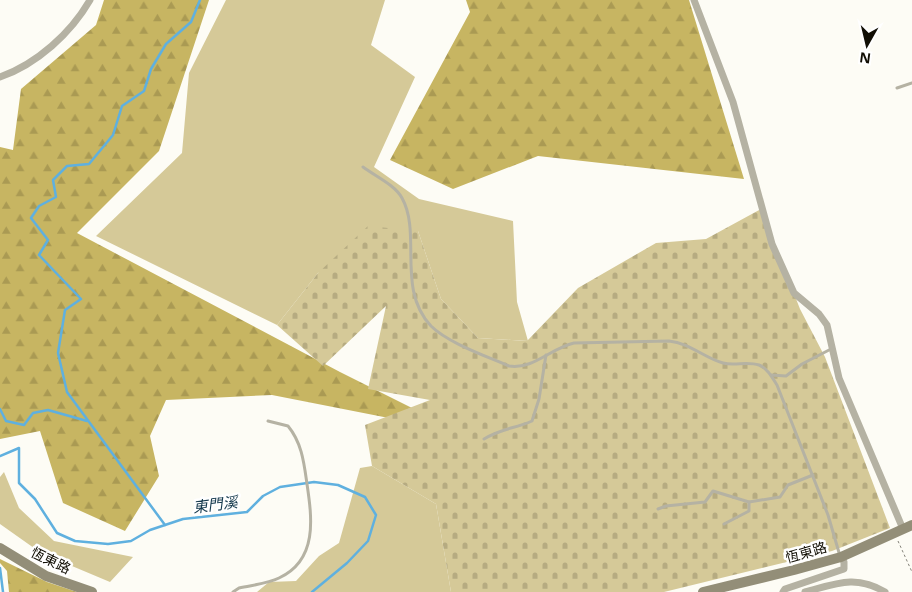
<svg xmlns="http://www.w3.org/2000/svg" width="912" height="592" font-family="'Open Sans','Noto Sans TC',sans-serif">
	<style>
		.grass { fill: #d5c998 }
		.forest { fill: url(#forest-firs) }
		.cemetery { fill: url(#cemetery-stones) }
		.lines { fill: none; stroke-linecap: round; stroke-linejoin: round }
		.stream { stroke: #5fb0df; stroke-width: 2.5 }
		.path { stroke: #848279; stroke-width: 1; stroke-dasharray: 2.5 2.5; stroke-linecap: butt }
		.service { stroke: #b5b2a3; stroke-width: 3 }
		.minor { stroke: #b5b2a3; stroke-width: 7 }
		.secondary { stroke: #938e78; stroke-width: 10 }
		.labels { text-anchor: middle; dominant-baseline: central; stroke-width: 5; stroke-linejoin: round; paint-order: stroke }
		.street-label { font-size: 14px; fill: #110e04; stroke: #fff }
		.water-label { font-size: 15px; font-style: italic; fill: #14384c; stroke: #fff }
	</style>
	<defs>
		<pattern id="forest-firs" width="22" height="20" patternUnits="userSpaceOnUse" patternTransform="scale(1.25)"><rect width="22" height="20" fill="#c7b562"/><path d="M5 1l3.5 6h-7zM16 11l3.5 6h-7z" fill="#aa9a53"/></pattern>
		<pattern id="cemetery-stones" width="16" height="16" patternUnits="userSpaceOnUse" patternTransform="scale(1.25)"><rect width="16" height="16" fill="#d5c998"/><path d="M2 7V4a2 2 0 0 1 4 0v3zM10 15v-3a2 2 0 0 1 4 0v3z" fill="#b6ab81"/></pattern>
	</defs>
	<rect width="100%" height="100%" fill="#fdfcf5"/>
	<g class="grass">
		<path d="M226,0H385L371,45L415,77L374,167L419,199L513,221L517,302L528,341L478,338L441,299L418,231L318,273L277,325L96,236L182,153L189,73Z"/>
		<path d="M372,466L436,504L451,592H257L269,582L296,581L319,556L339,543L360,468Z"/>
		<path d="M4,472L19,508L54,541L133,557L110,582L41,553L0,524V477Z"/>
	</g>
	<g class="forest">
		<path d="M104,0H209L159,151L77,233L340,372L460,432L272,395L166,400L150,436L159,476L125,531L63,503L40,431L0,439V147L13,150L21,89L96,25Z"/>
		<path d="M466,0H689L744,179L538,156L453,189L390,160L470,12Z"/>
		<path d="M0,559L47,582L77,592H9L7,571L0,563Z"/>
	</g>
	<path class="cemetery" d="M761,209L800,309L825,357L890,528L832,551L664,592H451L436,504L372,466L365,425L430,400L368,389L386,306L323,366L277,325L318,273L368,226L418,231L441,299L478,338L527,341L578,288L656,243L706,239Z"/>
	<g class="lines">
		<g class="stream">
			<path d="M0,409L6,421L24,425L33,413L48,410L87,421"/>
			<path d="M0,456L19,448V483L35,499L57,533L75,541L108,544L131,541L150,530L183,519L247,512L263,496L280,487L314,482L338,485L365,497L376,515L368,541L347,563L312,592"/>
			<path d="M165,525L67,392L58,353L65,310L81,299L39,255L48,240L31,218L39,206L56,197L53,180L67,166L89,164L113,135L122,106L144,91L151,69L166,44L191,22L200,0"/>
			<path d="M0,568L3,592"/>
		</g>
		<path class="path" d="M898,541L912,572"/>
		<g class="service">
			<path d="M897,88L912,83"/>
			<path d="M363,167C375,176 395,185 402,198C422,234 396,289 431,326C448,343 486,356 509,366C533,370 551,348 574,343L669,341C690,343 704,358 723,363C735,366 747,361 759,365C767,368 772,377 777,385L828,515L840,556"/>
			<path d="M771,375L786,376L802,364L831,349"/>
			<path d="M484,439C502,428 514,429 532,421L539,399L546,355"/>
			<path d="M658,509L666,506L705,502L713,491L749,502L780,497L788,485L813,475"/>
			<path d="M724,524L749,511V502"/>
			<path d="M233,592L239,588C252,585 267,584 279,578C318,560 312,518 307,484C304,463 302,443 288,426L268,421"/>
		</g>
		<g class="minor">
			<path d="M694,0L733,102L772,244L794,293L819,314L827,325L839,378L903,529"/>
			<path d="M0,77C37,64 71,33 90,0"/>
			<path d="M783,592L785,589L844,569V562L841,557"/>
			<path d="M805,592C835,584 856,574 885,592"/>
		</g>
		<g class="secondary">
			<path d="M0,548L46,576L92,592"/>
			<path d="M703,592L794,570L841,557L912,525"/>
		</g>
	</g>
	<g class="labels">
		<g class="street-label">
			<text transform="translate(806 552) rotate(-16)">恆東路</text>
			<text transform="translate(51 560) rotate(26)">恆東路</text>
		</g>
		<g class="water-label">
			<text transform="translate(215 504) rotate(-7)">東門溪</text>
		</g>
	</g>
	<g transform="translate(867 45) rotate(188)" stroke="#ffffff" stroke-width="4" paint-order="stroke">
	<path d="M0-4L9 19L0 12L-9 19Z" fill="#110e04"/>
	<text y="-8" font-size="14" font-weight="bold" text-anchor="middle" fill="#110e04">N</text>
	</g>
</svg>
